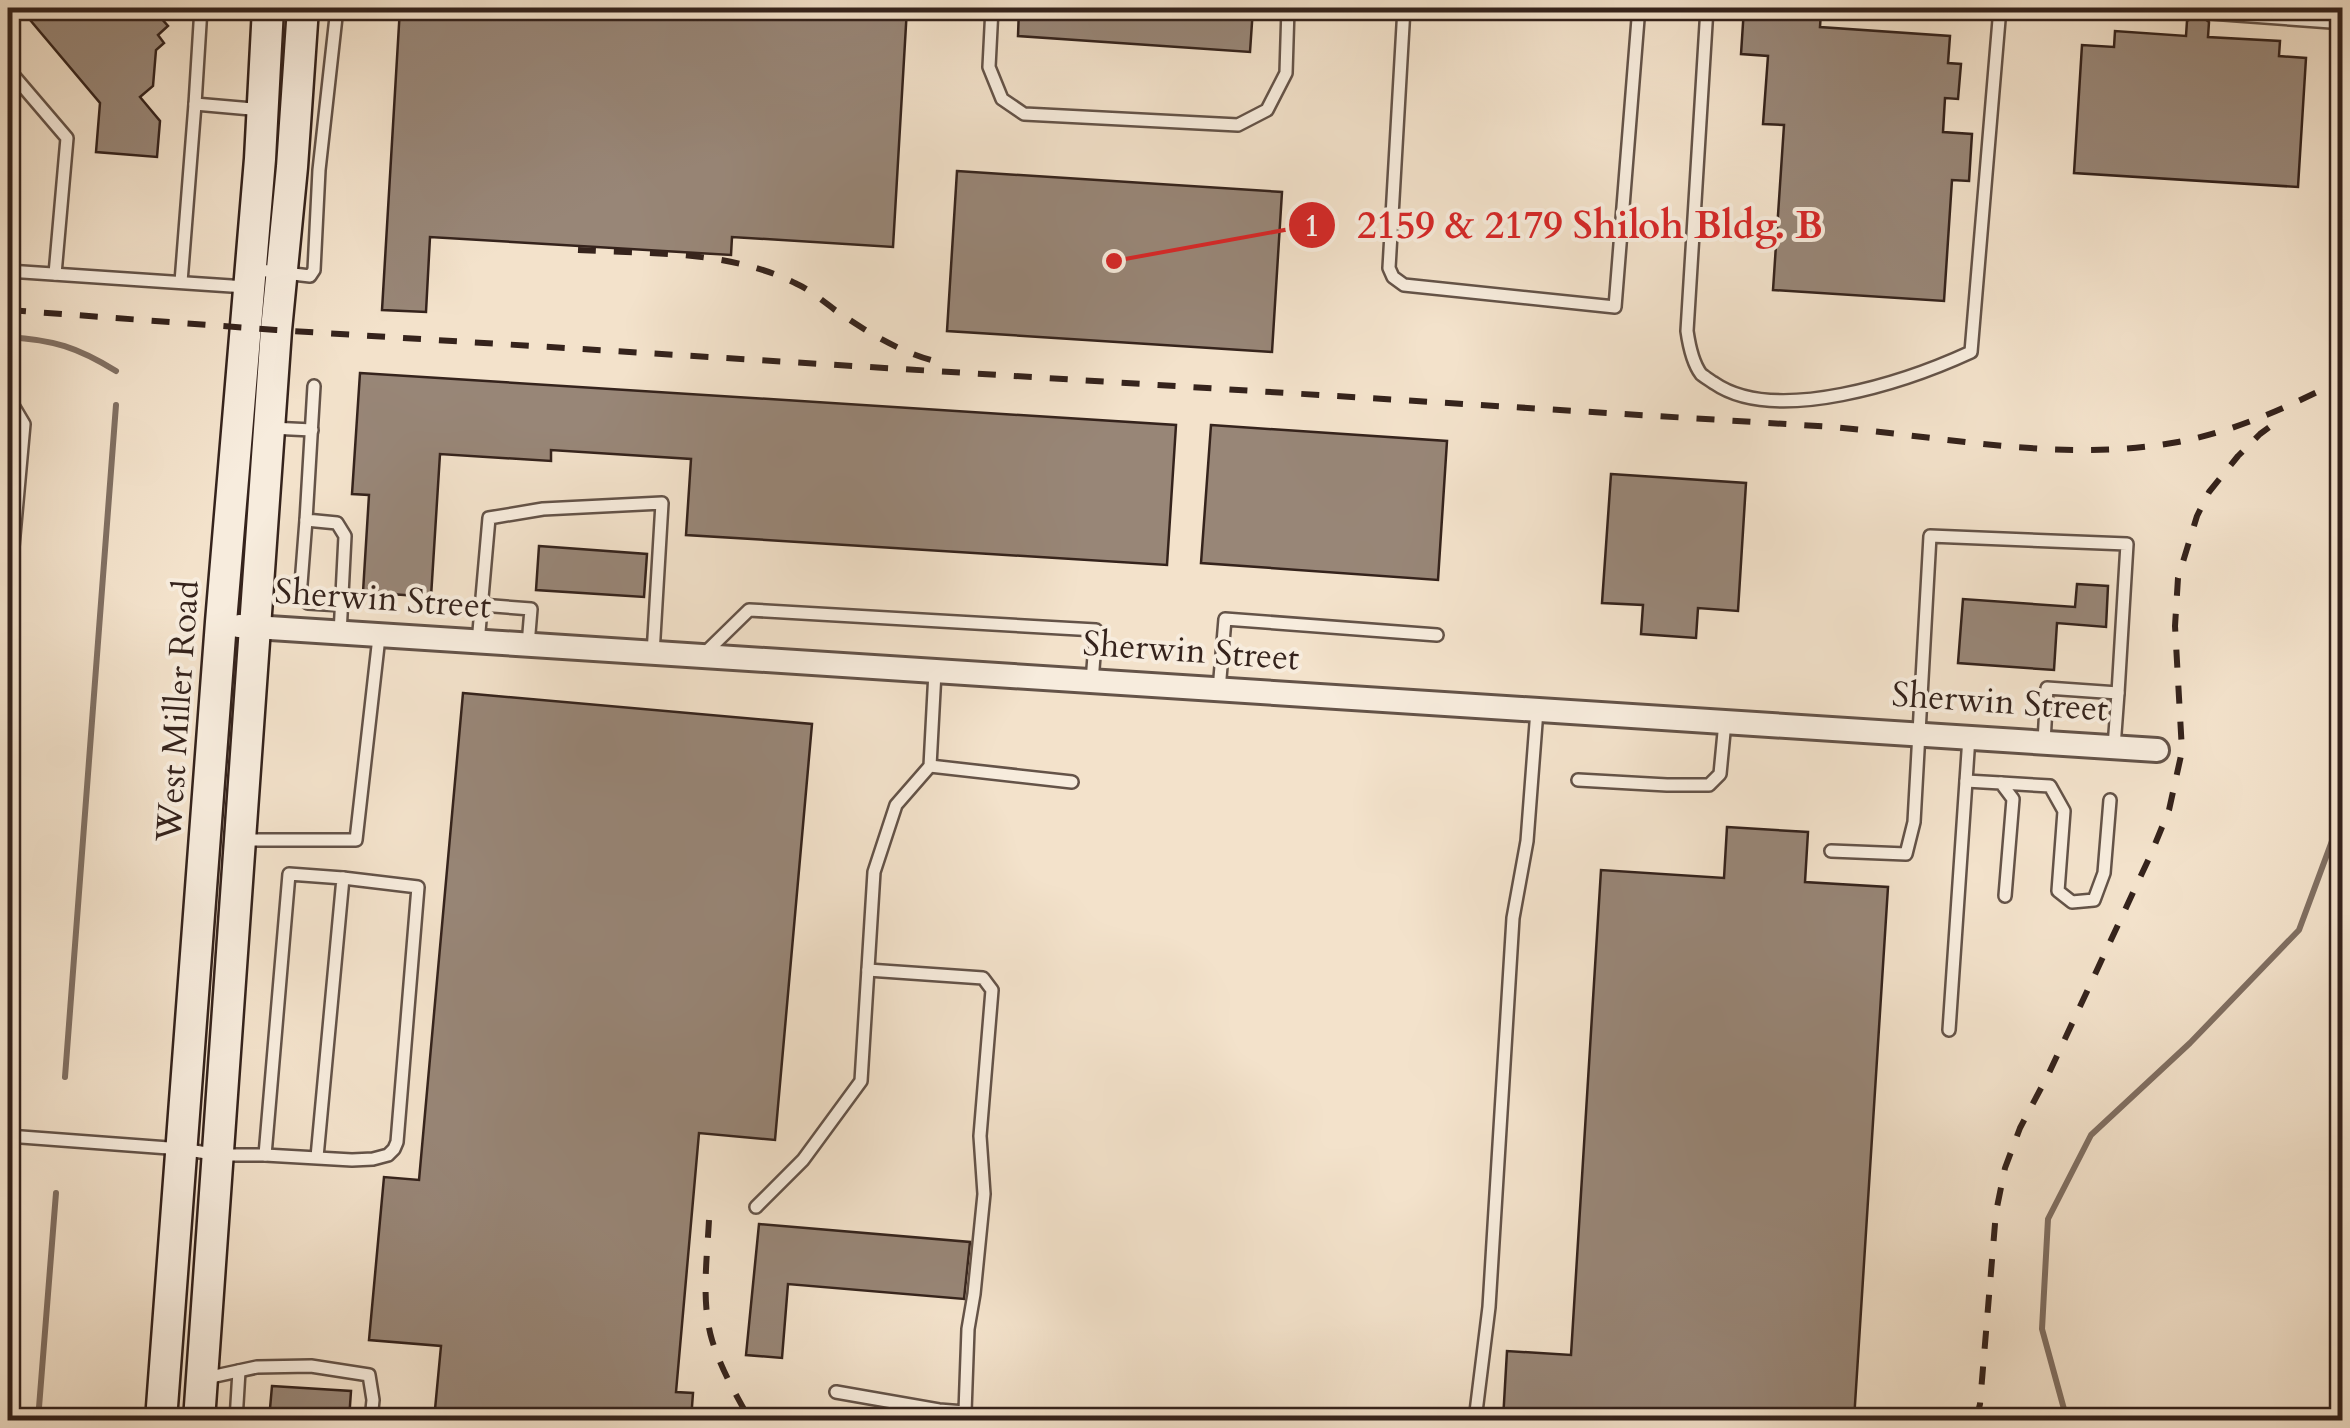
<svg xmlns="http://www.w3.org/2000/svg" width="2350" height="1428" font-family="Cardo,serif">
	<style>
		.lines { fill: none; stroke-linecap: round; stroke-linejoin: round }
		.stream { stroke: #806f62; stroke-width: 6 }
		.building { fill: #988677; stroke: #35231c; stroke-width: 2.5 }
		.service-casing { stroke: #645348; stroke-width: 16 }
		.minor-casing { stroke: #645348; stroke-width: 28 }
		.secondary-casing { stroke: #35231c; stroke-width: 35 }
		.service { stroke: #f7ecdd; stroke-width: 11 }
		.minor { stroke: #f7ecdd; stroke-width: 22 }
		.secondary { stroke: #f7ecdd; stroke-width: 30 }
		.rail { stroke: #35231c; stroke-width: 6; stroke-dasharray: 18 18; stroke-linecap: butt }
		.labels { text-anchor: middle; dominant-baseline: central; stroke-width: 8; stroke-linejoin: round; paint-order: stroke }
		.street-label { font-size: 35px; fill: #35231c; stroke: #f7ecdd }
		.leader { fill: none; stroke: #d62828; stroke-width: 4 }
		.callout-dot { fill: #d62828; stroke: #f7ecdd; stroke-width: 4 }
		.mark-label { font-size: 30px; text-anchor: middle; font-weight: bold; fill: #fff }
		.callout-label { font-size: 38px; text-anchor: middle; font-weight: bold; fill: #d62828; stroke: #f7ecdd; stroke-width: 8; stroke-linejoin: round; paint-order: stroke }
	</style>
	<rect width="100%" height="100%" fill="#f3e2cb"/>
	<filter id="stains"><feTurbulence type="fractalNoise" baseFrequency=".002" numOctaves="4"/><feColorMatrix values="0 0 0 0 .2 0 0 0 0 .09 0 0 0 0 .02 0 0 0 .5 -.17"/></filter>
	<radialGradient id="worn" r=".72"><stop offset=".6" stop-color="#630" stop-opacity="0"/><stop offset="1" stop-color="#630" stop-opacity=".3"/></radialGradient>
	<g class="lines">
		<g class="stream">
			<path d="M8,337C54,340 77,347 116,371"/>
			<path d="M65,1077L116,405"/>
			<path d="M38,1420L56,1193"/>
			<path d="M2067,1420L2042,1329L2048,1219L2091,1135L2190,1043L2299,930L2342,814"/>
		</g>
	</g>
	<g class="building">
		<path d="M20,8H152L168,26L158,35L164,43L156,50L153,86L140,97L160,121L157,157L96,152L100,103Z"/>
		<path d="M400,8H907L893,247L732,237L731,255L430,237L426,312L382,310Z"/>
		<path d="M1019,8H1253L1250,52L1018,36Z"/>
		<path d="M1744,8L1821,11L1820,27L1950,36L1948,63L1961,64L1958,99L1945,98L1943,132L1972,134L1969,181L1952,180L1944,301L1773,290L1784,125L1763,124L1768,56L1741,54Z"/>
		<path d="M2196,8H2202L2201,16L2209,22L2208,37L2280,41L2279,56L2306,58L2298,187L2074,173L2082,45L2114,47L2115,31L2186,36L2187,21L2196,16Z"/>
		<path d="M957,171L1282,192L1272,352L947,331Z"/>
		<path d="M360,373L1176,425L1167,565L686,535L691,459L551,450V461L440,454L431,597L363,592L369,495L352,494Z"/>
		<path d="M1211,425L1447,441L1438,580L1201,563Z"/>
		<path d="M1611,474L1746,483L1738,611L1698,608L1696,638L1641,634L1643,605L1602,603Z"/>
		<path d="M539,546L647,554L644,597L536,590Z"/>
		<path d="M2077,584L2108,586L2106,627L2057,623L2054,670L1958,663L1963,599L2075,607Z"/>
		<path d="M463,693L812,724L775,1140L699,1133L676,1392L693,1393L691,1420H434L441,1346L369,1340L384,1177L419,1180Z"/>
		<path d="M1727,827L1808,832L1805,882L1888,887L1854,1420H1503L1507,1351L1571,1355L1601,870L1724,878Z"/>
		<path d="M759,1224L970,1242L964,1299L788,1284L782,1358L746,1355Z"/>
		<path d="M272,1386L351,1391L349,1420H269Z"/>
	</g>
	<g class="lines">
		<defs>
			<g id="service">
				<path d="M201,8L195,104L263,110"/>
				<path d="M992,8L989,67L1002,99L1024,114L1238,125L1267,110L1286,73L1288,8"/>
				<path d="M1404,8L1389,268L1393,277L1404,285L1615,307L1638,19L1643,8"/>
				<path d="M1707,8L1687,331C1689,345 1692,362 1701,374C1702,375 1712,382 1714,383C1776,426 1908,381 1971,352L2000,8"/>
				<path d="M2136,8L2188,12"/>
				<path d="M2210,13L2331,22L2342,9"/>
				<path d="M8,69L67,138L55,274"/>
				<path d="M251,269L310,276L314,270L319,170L337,8"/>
				<path d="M8,271L246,287"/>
				<path d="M181,282L195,104"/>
				<path d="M314,386L306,520L337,523L345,536L340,634"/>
				<path d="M8,397L24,424L8,602"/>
				<path d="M271,428L312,430"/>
				<path d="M306,520L300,597L308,603L341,605"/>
				<path d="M481,605L531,609L528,645"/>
				<path d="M478,643L489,518L543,509L662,503L653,654"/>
				<path d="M704,654L749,610L1096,630L1092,682"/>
				<path d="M1219,690L1225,619L1437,635"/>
				<path d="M2044,742L2047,688L2118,693L2114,747"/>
				<path d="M930,766L1072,782"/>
				<path d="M1578,780L1667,785H1709L1720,774L1725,722"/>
				<path d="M1966,781L2001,783L2013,799L2005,896"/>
				<path d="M2001,783L2050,786L2064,811L2058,891L2072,902L2094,900L2104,873L2110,800"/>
				<path d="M242,840H356L379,637"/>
				<path d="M1831,851L1906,854L1914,822L1930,536L2127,544L2118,693"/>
				<path d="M1949,1030L1969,737"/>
				<path d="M8,1136L182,1149L219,1155H265L352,1160L373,1159L388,1155L394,1149L397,1142L418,887L343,878"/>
				<path d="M265,1155L289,874L343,878L317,1157"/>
				<path d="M756,1207L803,1160L861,1081L874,872L896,805L930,766L935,672"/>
				<path d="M206,1378L257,1367L311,1366L369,1375L373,1400L371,1420"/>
				<path d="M836,1392L939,1410L965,1412L968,1329L974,1294L984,1194L980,1136L992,990L983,978L868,970"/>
				<path d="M236,1420L239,1371"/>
				<path d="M1475,1420L1489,1307L1513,918L1527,841L1537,710"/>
			</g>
			<path id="minor" d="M239,626L2157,750"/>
			<g id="secondary">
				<path d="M161,1420L221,622L260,159L268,8"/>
				<path d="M199,1420L276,330L292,167L303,8"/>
			</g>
		</defs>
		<use href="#service" class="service-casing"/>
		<use href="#minor" class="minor-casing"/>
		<use href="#secondary" class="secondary-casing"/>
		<use href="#service" class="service"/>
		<use href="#minor" class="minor"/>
		<use href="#secondary" class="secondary"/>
		<g class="rail">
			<path d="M578,250C651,254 730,250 797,284C810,290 823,301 835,310C867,332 899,352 938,362"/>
			<path d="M8,310L276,330L1833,427C1946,437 2065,463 2178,442C2237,431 2289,406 2342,380"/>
			<path d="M709,1220C707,1259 701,1303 712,1340C721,1369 736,1395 750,1420"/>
			<path d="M1976,1420L1980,1404L1996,1212L2005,1168L2020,1128L2049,1073L2151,854L2169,810L2182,751L2175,626L2178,578L2197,516L2209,492L2238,456L2260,434L2283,417"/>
		</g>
	</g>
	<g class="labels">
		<g class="street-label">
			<text transform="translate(383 599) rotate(4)">Sherwin Street</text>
			<text transform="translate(1191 651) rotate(4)">Sherwin Street</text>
			<text transform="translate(2000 702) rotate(4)">Sherwin Street</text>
			<text transform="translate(178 711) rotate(-86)">West Miller Road</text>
		</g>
	</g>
	<path class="leader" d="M1114 261L1312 225"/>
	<g class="callout-dot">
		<circle cx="1114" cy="261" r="10"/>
		<circle cx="1312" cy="225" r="25"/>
	</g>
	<g class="mark-label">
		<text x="1312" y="236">1</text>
	</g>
	<g class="callout-label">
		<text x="1590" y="238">2159 &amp; 2179 Shiloh Bldg. B</text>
	</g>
	<rect width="2350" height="1428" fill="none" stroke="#f3e2cb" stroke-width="40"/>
	<rect x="10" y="10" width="2330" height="1408" fill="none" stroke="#35231c" stroke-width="5"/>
	<rect x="20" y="20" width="2310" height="1388" fill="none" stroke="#35231c" stroke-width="2.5"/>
	<rect width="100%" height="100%" filter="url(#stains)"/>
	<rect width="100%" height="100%" fill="url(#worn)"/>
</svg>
